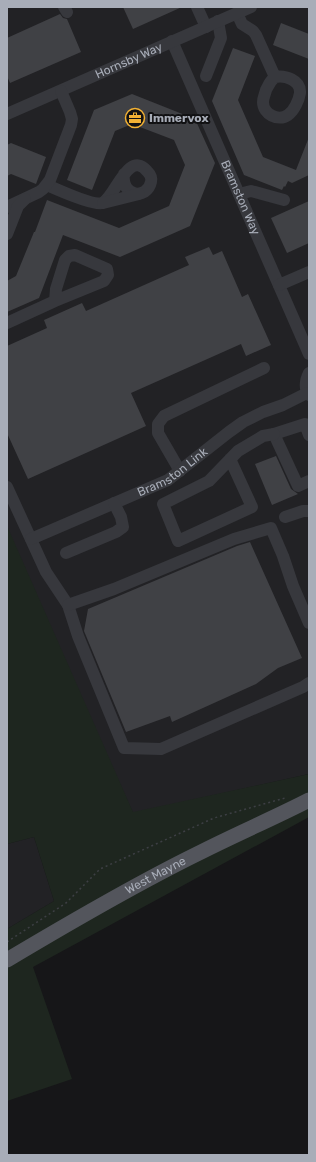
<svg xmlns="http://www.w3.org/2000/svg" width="316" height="1162" font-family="Rubik,sans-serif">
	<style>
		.built { fill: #222225 }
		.green { fill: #1e261f }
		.building { fill: #404145 }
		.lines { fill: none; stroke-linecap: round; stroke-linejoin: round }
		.path { stroke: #3d3f44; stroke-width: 1.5; stroke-dasharray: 2 3; stroke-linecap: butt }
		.minor { stroke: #37383d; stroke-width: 12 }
		.major { stroke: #53555c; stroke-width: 15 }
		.labels { text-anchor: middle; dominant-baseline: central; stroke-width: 4; stroke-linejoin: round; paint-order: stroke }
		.street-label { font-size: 12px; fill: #a8adb8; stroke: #111113 }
		.poi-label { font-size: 12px; font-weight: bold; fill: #a8adb8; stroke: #111113; text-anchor: start }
	</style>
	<rect width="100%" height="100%" fill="#161618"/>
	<g class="built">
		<path d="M7,7H309V774L133,813L50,630L7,528Z"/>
		<path d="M34,837L54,901L7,929V844Z"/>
	</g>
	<path class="green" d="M7,528H8L133,812L309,774V817L33,967L72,1079L7,1101V929L54,901L34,837L7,844Z"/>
	<g class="building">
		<path d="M123,7H182L133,29Z"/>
		<path d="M60,14L63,18L67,19L81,52L10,83L7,76V38Z"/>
		<path d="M281,23L309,34V59L273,45Z"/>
		<path d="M233,48L255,56L238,100L263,157L296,170L309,137V175L292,183L288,181L285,187L284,186L282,190L244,175L212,101Z"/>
		<path d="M132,94L195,119L215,163L190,226L120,257L63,235L39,298L7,312V281L16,276L34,232H35L47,200L119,228L169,206L185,165L174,140L132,124L115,131L92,190L67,180L94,110Z"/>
		<path d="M11,143L46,157L36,184L11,174L7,176V145Z"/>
		<path d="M309,201V243L287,253L271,218Z"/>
		<path d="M209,247L213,255L222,251L242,297L248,294L271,345L246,356L241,344L131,393L146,426L28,479L7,433V346L47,328L44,320L82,303L86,311L189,265L185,257Z"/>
		<path d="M276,456L291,489L298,494L272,505L255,464Z"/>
		<path d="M250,542L302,658L278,668L256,684L172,722L170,716L126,732L84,631L88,609L237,546Z"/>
	</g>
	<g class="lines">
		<path class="path" d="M7,942L66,903L100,869L214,818L285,798"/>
		<g class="minor">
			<path d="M64,7L67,12"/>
			<path d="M197,7L206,27"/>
			<path d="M237,13L242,24L253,31L256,35L275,77C285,75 301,80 300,93C299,100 294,111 288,115C278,122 263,114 263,102C263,98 265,94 266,90C269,84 270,81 275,77"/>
			<path id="s1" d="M172,41L309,354"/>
			<path d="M206,76L221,38L218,21"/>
			<path id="s2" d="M7,114L251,7"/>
			<path d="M47,185C56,189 94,206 102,203C115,198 128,149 147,171C150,174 152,178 151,182C147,200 121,197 124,174"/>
			<path d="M239,194L251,191L284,200"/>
			<path d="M103,203L139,194"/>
			<path d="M7,207L39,192L43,189L50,180L71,125L72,119L70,112L61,91"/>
			<path d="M7,234L18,206L25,199"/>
			<path d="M279,285L309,272"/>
			<path d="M7,323L55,301L104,281L108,275L107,269L75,255L69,256L65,260L56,289L55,301"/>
			<path d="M309,373C305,381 304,388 309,395"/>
			<path d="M309,435L305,424L274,434L298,486L309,481"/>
			<path d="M230,459L252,507L178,541L163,504L209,481L238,451L263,436L274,434"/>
			<path d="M180,471L158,433V424L164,416L264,368"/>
			<path d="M7,487L46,572L68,605L78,636L124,748L161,749L303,687L309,683"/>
			<path d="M285,517L303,511H309"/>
			<path id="s3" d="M31,539L168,480L229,432L243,422L263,412L283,405L307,393"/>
			<path d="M66,553L116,532L123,527L121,517L114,503"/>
			<path d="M68,605L114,589L234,539L271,528L283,556L293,586L309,623"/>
		</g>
		<path class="major" id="s4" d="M7,960C69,923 132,886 197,854C234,835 272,819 309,800"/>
	</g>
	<defs>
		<symbol id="office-ring" viewBox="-11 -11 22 22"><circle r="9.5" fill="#111113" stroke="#f2b134" stroke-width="1.5"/><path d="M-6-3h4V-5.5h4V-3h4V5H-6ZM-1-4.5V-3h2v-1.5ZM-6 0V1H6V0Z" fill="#f2b134"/></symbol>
	</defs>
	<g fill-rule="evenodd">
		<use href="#office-ring" x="124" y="107" width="22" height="22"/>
	</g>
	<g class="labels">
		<g class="street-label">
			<text stroke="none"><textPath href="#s2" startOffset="133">Hornsby Way</textPath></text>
			<text stroke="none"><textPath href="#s1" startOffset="171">Bramston Way</textPath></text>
			<text stroke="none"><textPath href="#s3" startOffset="157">Bramston Link</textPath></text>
			<text stroke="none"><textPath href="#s4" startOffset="171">West Mayne</textPath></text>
		</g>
		<g class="poi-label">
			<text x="149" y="118">Immervox</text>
		</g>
	</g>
	<rect width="316" height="1162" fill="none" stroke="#a8adb8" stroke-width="16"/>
</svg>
